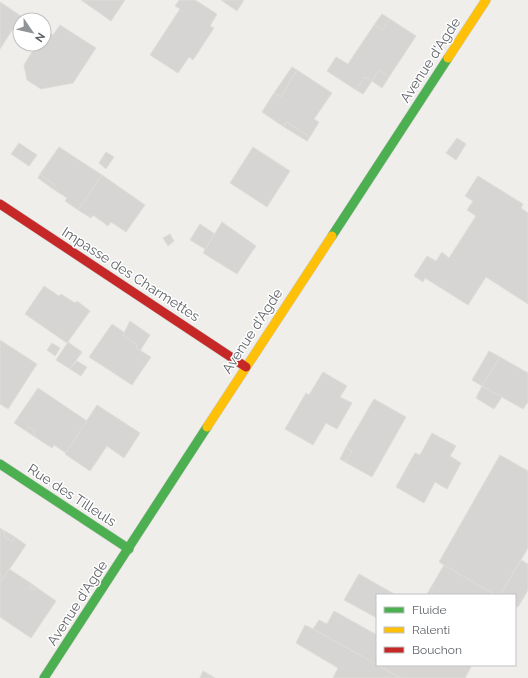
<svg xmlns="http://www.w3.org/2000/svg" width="528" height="678" font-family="Raleway,sans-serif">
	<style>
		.building { fill: #d6d5d3; stroke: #deddd9 }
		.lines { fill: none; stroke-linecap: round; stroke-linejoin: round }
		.fast-casing { stroke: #cacacb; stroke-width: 10 }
		.slow-casing { stroke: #cacacb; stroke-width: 10 }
		.jam-casing { stroke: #cacacb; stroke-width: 10 }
		.fast { stroke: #4caf50; stroke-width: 9 }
		.slow { stroke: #ffc107; stroke-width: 9 }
		.jam { stroke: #c62828; stroke-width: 9 }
		.labels { text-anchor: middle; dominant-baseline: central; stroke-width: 3; stroke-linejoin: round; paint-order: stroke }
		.street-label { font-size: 14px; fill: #5f6368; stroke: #fff }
	</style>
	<rect width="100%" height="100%" fill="#efeeea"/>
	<g class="building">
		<path d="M81,0H125L111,21Z"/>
		<path d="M179,0H195L217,14L210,26L214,28L193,60L189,57L178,73L150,55L180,9L175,6Z"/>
		<path d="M221,0H244L237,11Z"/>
		<path d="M0,2L21,16L0,49Z"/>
		<path d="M382,14L390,19L382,30L374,25Z"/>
		<path d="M390,19L416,36L389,77L379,70L372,81L365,77L356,90L327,71L336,57L348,64L374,25L382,30Z"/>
		<path d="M60,25L96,48L73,83L41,89L27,80L24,65L37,44H44V34L46,30L53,35Z"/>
		<path d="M292,67L297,70L281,97L274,93Z"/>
		<path d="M297,70L332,93L314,119L319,122L310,137L286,122L284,127L262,112L274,93L281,97Z"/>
		<path d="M379,70L389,77L382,88L372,81Z"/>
		<path d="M365,77L372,81L363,94L356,90Z"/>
		<path d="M286,122L310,137L307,141L284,127Z"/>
		<path d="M457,138L466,144L456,160L446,153Z"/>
		<path d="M19,143L37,155L29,166L11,154Z"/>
		<path d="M59,147L102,175L78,210L65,201L67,198L53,189L55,185L40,174Z"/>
		<path d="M253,147L290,171L267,207L230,183Z"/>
		<path d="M106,152L114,157L106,169L99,163Z"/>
		<path d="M40,174L55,185L53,189L38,178Z"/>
		<path d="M102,175L145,205L126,232L111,222L108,226L93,215L91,218L78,210Z"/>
		<path d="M478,176L523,204L521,208L528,213V304L486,277L468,305L425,278L423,282L414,276L427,256L436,261L442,252L449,258L476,216L467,210L473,201L465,196Z"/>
		<path d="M222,222L256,246L237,274L203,253Z"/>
		<path d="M200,224L215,234L205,249L190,240Z"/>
		<path d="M170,234L174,241L168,246L163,238Z"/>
		<path d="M44,286L59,296L61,294L75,303L77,301L90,311L67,343L25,314Z"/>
		<path d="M130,321L150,335L140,351L136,348L137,345L123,335Z"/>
		<path d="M112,324L125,333L123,335L137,345L136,348L151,357L132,385L89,357Z"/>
		<path d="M0,340L37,364L8,409L0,404Z"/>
		<path d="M68,342L82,352L70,369L56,360Z"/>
		<path d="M52,343L60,348L55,356L47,350Z"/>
		<path d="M489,351L500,357L482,386L472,380Z"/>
		<path d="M500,357L528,373V402L523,409L482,386Z"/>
		<path d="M77,361L87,367L81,376L70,369Z"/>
		<path d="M323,372L347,386L340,397L352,403L337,429L326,423L313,445L285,429L306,393L309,395Z"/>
		<path d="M482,386L502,397L494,409L476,398Z"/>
		<path d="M38,388L87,421L66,453L54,445L52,448L35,437L34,430L29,427L26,431L14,423Z"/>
		<path d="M374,399L406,417L372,477L345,462L352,451L346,447Z"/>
		<path d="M97,405L140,433L124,458L107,446L90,471L65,454Z"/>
		<path d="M29,427L34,430L35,437L26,431Z"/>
		<path d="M432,433L456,446L450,456L461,463L447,489L435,482L424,503L396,487L415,453L420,455Z"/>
		<path d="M346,447L352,451L345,462L340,459Z"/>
		<path d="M500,455L528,471V548L500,595H495L439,562Z"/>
		<path d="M0,528L3,530L5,537L12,542L15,537L26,545L0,583Z"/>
		<path d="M3,530L15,537L12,542L5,537Z"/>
		<path d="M521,560L528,564V590L518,607L515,606V595H500Z"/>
		<path d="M444,565L495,595H429L427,594Z"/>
		<path d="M9,569L32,584L29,588L33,590L36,587L56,601L31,638L0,617V583Z"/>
		<path d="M359,574L396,595H377V618L344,600Z"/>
		<path d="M32,584L36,587L33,590L29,588Z"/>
		<path d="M334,611L377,635V665L313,629L319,620L327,624Z"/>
		<path d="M305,625L313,629L401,678H333L338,668L296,643Z"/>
		<path d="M377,665H472L465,678H401Z"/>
		<path d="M203,671L215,678H200Z"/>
	</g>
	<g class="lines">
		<defs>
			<g id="fast">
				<path d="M332,236L448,58"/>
				<path d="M0,464L129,549"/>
				<path d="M44,678L207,427"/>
			</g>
			<g id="slow">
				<path d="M448,58L486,0"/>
				<path d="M207,427L332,236"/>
			</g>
			<path id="jam" d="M0,204L246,367"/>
		</defs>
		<use href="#fast" class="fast-casing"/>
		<use href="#slow" class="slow-casing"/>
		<use href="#jam" class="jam-casing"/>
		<use href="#fast" class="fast"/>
		<use href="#slow" class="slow"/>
		<use href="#jam" class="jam"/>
	</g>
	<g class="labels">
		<g class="street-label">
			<text transform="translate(430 60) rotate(-57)">Avenue d'Agde</text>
			<text transform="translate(131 274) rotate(33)">Impasse des Charmettes</text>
			<text transform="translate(252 331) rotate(-57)">Avenue d'Agde</text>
			<text transform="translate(72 495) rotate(33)">Rue des Tilleuls</text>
			<text transform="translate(77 603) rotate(-57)">Avenue d'Agde</text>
		</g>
	</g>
	<rect x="376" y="594" width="140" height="72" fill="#ffffff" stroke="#bfc1c3"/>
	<rect x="384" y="607" width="20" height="6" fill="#4caf50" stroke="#bfc1c3"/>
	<text x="412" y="614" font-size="12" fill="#5f6368">Fluide</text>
	<rect x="384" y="627" width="20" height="6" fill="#ffc107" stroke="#bfc1c3"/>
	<text x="412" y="634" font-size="12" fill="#5f6368">Ralenti</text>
	<rect x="384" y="647" width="20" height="6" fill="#c62828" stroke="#bfc1c3"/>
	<text x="412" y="654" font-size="12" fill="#5f6368">Bouchon</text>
	<g transform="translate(32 32) rotate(124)"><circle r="19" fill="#ffffff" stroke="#bfc1c3"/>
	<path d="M0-3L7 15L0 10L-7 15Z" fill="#919496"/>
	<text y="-6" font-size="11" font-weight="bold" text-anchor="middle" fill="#5f6368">N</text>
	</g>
</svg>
